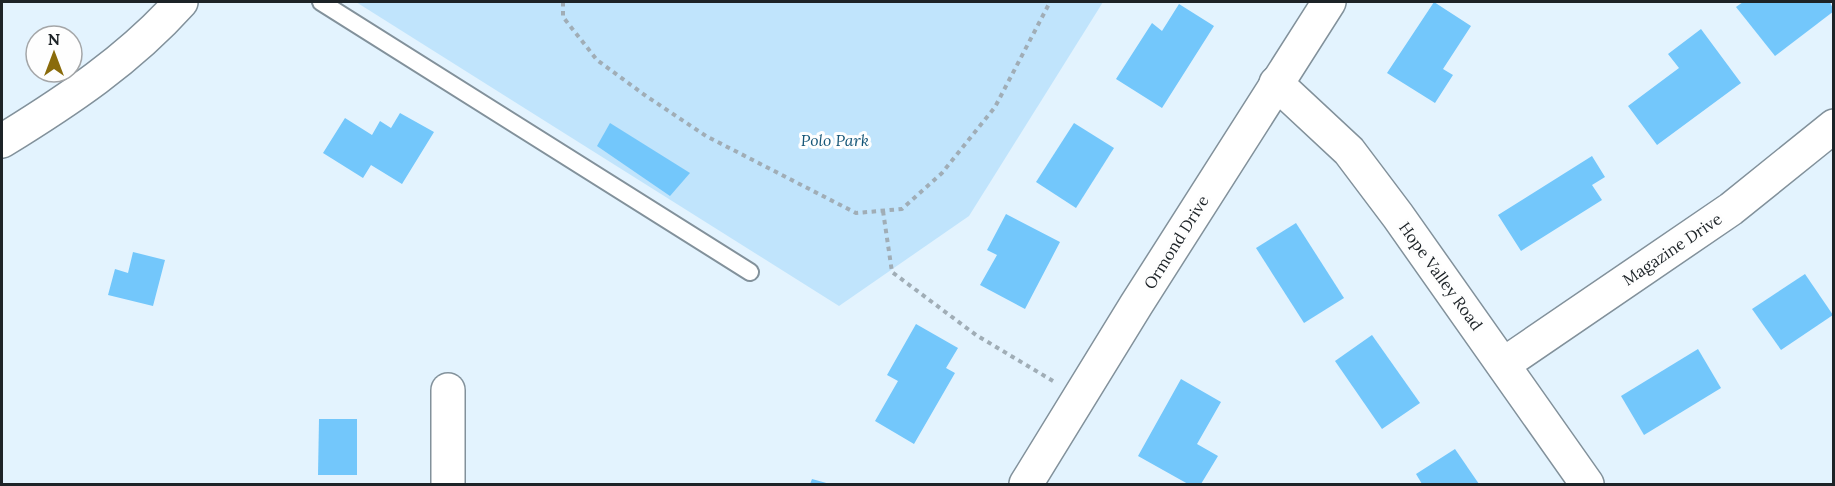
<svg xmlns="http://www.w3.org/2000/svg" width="1835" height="486" font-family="Lora,serif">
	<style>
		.green { fill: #c0e4fc }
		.building { fill: #73c7fb }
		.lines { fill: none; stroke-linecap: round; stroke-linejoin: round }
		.service-casing { stroke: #82919b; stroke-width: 20 }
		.minor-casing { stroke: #82919b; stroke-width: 36 }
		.secondary-casing { stroke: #82919b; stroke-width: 36 }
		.path { stroke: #a0adb6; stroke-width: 4; stroke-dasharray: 4.5 4.5; stroke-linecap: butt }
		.service { stroke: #fff; stroke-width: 16 }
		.minor { stroke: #fff; stroke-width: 33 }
		.secondary { stroke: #fff; stroke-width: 33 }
		.labels { text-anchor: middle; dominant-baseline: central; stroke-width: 6; stroke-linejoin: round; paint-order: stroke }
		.park-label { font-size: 16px; font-style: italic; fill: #155678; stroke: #fefefe }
		.street-label { font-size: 16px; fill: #1d2327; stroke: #fefefe }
	</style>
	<rect width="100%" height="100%" fill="#e3f3fe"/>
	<path class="green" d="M356,2H1103L969,216L839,306Z"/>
	<g class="building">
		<path d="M1434,2L1471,26L1443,69L1453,75L1435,103L1387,73Z"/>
		<path d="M1743,2H1830L1834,11L1775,56L1736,7Z"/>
		<path d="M1179,4L1214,26L1162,108L1116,79L1152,23L1162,31Z"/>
		<path d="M1701,29L1741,83L1657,145L1628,106L1679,68L1668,54Z"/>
		<path d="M400,113L434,132L402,184L371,165L363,178L323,153L345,118L372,135L380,121L391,128Z"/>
		<path d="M610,123L690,173L670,196L597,146Z"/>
		<path d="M1074,123L1114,148L1076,208L1036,182Z"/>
		<path d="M1592,156L1605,177L1592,185L1602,200L1521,251L1498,215Z"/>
		<path d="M1006,214L1060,242L1025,309L980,285L997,255L987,250Z"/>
		<path d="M1296,223L1344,298L1304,323L1256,248Z"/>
		<path d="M133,252L165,260L153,306L108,295L115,269L128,273Z"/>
		<path d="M1805,274L1833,315L1781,350L1752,309Z"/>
		<path d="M916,324L958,348L946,368L955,373L914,444L875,421L898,381L887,375Z"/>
		<path d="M1372,335L1420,403L1382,429L1335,361Z"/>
		<path d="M1698,349L1721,388L1644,435L1621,396Z"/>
		<path d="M1181,379L1221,402L1197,444L1218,456L1201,484H1188L1138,456Z"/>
		<path d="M319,419H357V475H318Z"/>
		<path d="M1455,449L1479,484H1422L1416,474Z"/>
		<path d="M812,479L830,484H810Z"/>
	</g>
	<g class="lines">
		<defs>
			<path id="service" d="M321,2L750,272"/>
			<g id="minor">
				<path d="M1276,83L1349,151L1398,216L1587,484"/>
				<path d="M1504,364L1731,209L1834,126"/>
				<path d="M448,390V484"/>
				<path d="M1026,484L1136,305L1329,2"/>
			</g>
			<path id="secondary" d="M2,141C67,101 129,60 181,2"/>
		</defs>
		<use href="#service" class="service-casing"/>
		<use href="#minor" class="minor-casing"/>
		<use href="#secondary" class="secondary-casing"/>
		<g class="path">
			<path d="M563,2V17L597,60L646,96L706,136L856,213L902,209L942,173L995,107L1050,2"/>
			<path d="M883,211L892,272L976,335L1053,381"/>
		</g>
		<use href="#service" class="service"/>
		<use href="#minor" class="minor"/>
		<use href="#secondary" class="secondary"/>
	</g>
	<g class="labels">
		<g class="park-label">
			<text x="835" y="140">Polo Park</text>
		</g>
		<g class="street-label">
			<text transform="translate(1176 242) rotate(-58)">Ormond Drive</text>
			<text transform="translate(1672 249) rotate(-34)">Magazine Drive</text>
			<text transform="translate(1441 276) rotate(54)">Hope Valley Road</text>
		</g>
	</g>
	<rect width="1835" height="486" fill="none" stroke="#1d2327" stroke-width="6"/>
	<g transform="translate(54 54)"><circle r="28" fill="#fefefe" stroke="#a4a6a8" stroke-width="1.5"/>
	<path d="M0-4.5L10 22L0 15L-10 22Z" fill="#8a6b0b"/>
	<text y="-9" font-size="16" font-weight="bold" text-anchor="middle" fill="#1d2327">N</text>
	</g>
</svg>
